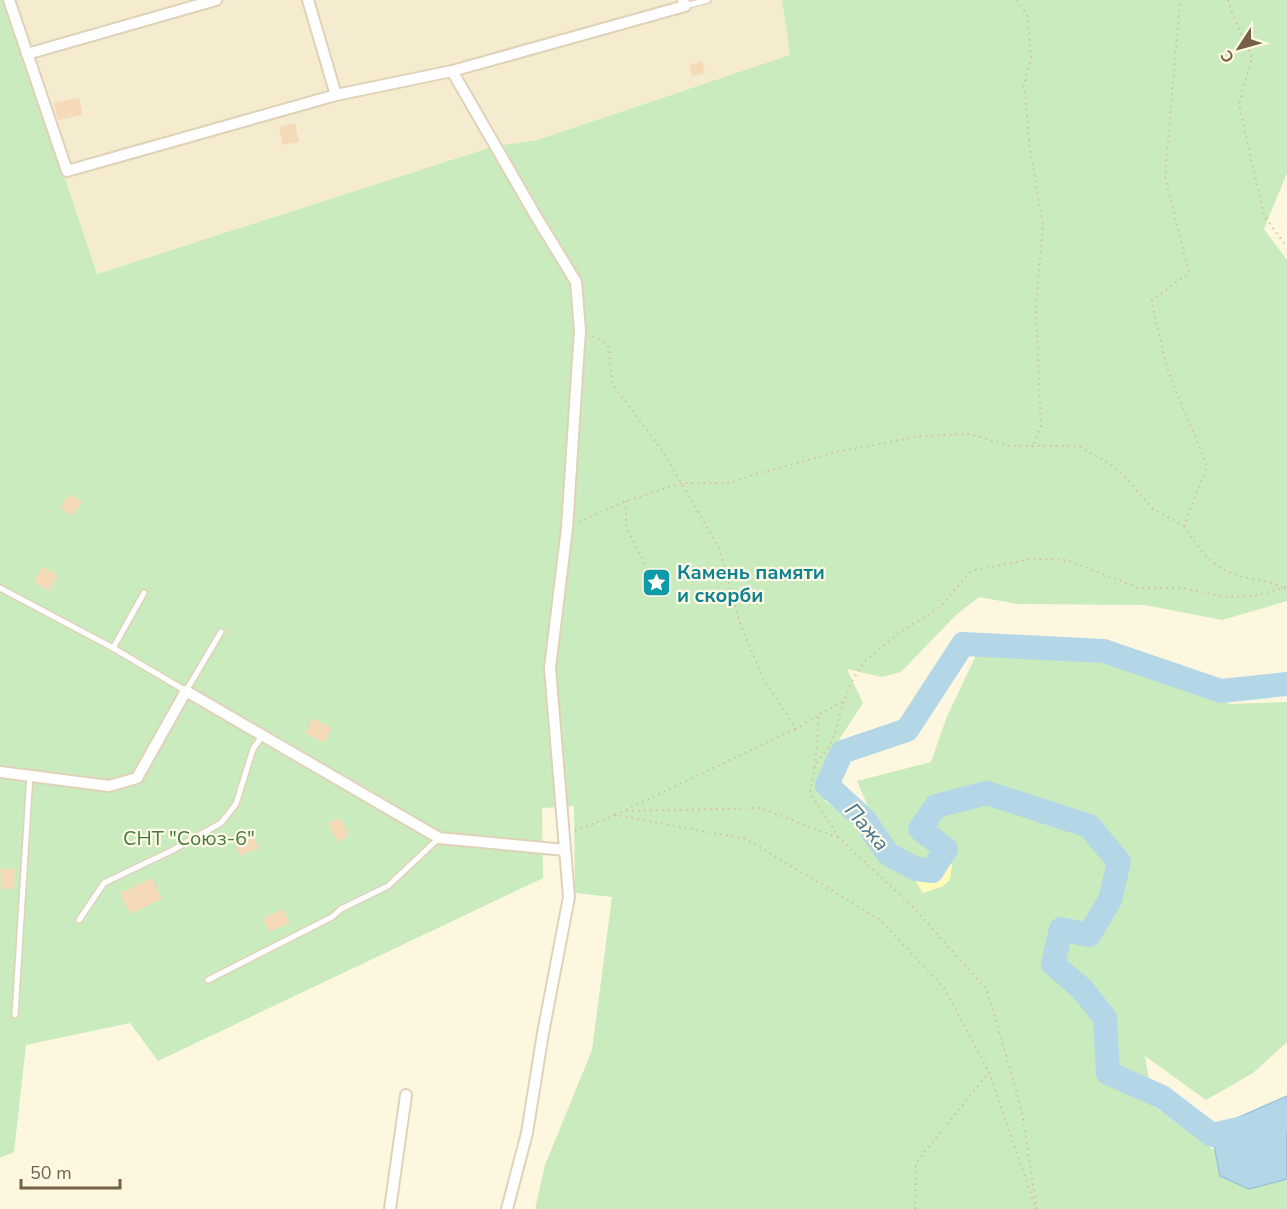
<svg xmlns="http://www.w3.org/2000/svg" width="1287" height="1209" font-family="'Nunito Sans',sans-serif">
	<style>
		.residential { fill: #f5ebce }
		.green { fill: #c9ebbe }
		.sand { fill: #fffcb9 }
		.water { fill: #b4d7e8; stroke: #9ac5da; stroke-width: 1.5 }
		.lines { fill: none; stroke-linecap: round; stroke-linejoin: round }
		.river { stroke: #b4d7e8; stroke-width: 24 }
		.building { fill: #f4dab7 }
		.lane-casing { stroke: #e0d2b9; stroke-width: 8 }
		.street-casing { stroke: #e0d2b9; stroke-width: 14 }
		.path { stroke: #d9be9a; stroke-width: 2; stroke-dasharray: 1.5 4.5; stroke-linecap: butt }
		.lane { stroke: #fff; stroke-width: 5 }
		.street { stroke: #fff; stroke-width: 10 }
		.labels { text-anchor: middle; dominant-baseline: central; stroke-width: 4.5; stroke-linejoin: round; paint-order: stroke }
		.culture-label { font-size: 20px; font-weight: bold; fill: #0d838f; stroke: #fffae8; text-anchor: start }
		.park-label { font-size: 20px; fill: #457c3e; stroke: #fffae8 }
		.water-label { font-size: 21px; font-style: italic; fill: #427692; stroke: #fffae8 }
	</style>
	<rect width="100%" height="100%" fill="#fdf7e0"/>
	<path class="residential" d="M5,0H782L790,55L537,140L495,146L96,274Z"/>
	<path class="green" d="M0,0H5L97,274L495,146L537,140L790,55L782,0H1287V173L1264,229L1287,260V601L1222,620L1145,605L1018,604L979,597L956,615L901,672L882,677L847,669L863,703L831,752L825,801L884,844L857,781L931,762L946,719L976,655L1097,661L1231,704L1287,702V1042L1253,1073L1206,1100L1145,1056L1153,1106L1215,1151L1220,1176L1249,1189L1287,1179V1209H535L545,1165L592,1050L612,897L575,893L574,806L542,808L543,878L158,1061L130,1023L26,1045L14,1152L0,1158Z"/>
	<path class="sand" d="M943,854L952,864L950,880L943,886L923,893L914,879L916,869L932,871Z"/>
	<path class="water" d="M1287,1096V1179L1249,1189L1220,1176L1212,1135L1228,1122Z"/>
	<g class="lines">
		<path class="river" d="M1287,684L1221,691L1104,651L963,644L907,730L842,752L827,785L864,819L888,854L916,869L932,871L946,849L920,829L936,806L987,793L1089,826L1119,862L1110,900L1089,935L1061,929L1053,964L1082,989L1105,1018L1108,1073L1162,1097L1212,1135L1287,1118"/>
	</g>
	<g class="building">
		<path d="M702,61L705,73L692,76L689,65Z"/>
		<path d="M79,98L83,115L58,120L54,103Z"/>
		<path d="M295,123L299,142L283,145L279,127Z"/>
		<path d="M69,494L82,502L73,516L60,508Z"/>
		<path d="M42,567L58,575L49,591L34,582Z"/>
		<path d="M312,718L332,728L324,743L305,733Z"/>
		<path d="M340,818L349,836L337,842L328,823Z"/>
		<path d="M251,830L259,848L240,856L233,839Z"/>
		<path d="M0,869H15L14,889H2Z"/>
		<path d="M152,878L162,899L130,914L120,893Z"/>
		<path d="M283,909L289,923L270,932L263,919Z"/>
	</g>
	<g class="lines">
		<defs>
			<g id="lane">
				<path d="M685,6L708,0"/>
				<path d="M0,588L113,648L186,691L221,632"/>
				<path d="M113,648L144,593"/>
				<path d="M79,920L104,883L173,850L221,823L236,804L253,749L263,735"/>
				<path d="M208,980L332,917L341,909L388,886L439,838"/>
				<path d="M15,1015L30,774"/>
			</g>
			<g id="street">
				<path d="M9,0L67,171L336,95"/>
				<path d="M308,0L336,95L452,71L685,6L683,0"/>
				<path d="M27,54L216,0"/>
				<path d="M452,71L537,218L576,282L580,330L567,528L550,668L569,897L543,1033L527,1133L507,1209"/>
				<path d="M0,772L109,786L137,778L186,691L439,838L565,850"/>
				<path d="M390,1209L406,1095"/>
			</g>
		</defs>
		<use href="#lane" class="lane-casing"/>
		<use href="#street" class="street-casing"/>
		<g class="path">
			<path d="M1017,0L1028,17L1031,60L1023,87L1025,93L1030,149L1043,225L1036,307L1041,427L1033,446"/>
			<path d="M1228,0L1231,10L1252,58L1239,104L1264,216L1287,247"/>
			<path d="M593,336L602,340L609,348L612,383L666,456L719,548L740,623L764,680L796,729L819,715L815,766"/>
			<path d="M626,501V527L655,583"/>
			<path d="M579,522L626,501L682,483H730L756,474L837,452L922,436L970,434L1010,446H1079L1113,466L1128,480L1153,509L1184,526L1207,466L1168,371L1151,301L1189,273L1165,177L1180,0"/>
			<path d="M1184,526C1205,557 1214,571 1252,579C1264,581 1273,582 1283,588"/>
			<path d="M820,714L844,701"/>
			<path d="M626,811L760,808L839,838"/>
			<path d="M615,815L797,728"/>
			<path d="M575,831L615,815L746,839L879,919L944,988L989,1072L1035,1206"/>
			<path d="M915,1209L916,1163L989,1072"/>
			<path d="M1037,1209L1021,1107L987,990L912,906L839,838L810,793L815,766L832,742L844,701L851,683L864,662L899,633L940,607L971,571L1031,559L1067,560L1139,588H1184L1224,597L1253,596L1287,587"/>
		</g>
		<use href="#lane" class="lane"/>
		<use href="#street" class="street"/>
	</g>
	<defs>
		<symbol id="sight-square" viewBox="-11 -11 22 22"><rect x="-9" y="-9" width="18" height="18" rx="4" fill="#0f9aa8" stroke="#fffae8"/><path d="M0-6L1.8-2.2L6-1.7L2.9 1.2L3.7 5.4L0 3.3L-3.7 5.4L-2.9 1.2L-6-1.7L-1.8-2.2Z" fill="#fff"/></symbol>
	</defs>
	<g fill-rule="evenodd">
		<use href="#sight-square" x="640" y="566" width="33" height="33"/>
	</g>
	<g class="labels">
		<g class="culture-label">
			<text x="677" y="572">Камень памяти<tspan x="677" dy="23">и скорби</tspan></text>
		</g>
		<g class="park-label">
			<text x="189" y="838">СНТ "Союз-6"</text>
		</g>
		<g class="water-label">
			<text transform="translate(867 827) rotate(49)">Пажа</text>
		</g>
	</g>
	<g transform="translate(1239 48) rotate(234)" stroke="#fffae8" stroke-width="4.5" paint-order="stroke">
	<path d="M0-4.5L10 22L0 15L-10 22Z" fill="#766046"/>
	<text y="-9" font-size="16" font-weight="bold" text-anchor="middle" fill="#766046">С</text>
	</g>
	<path d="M21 1179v9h99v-9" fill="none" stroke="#766046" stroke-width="3"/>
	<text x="30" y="1179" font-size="18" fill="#766046" stroke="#fffae8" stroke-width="4.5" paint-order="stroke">50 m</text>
</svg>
